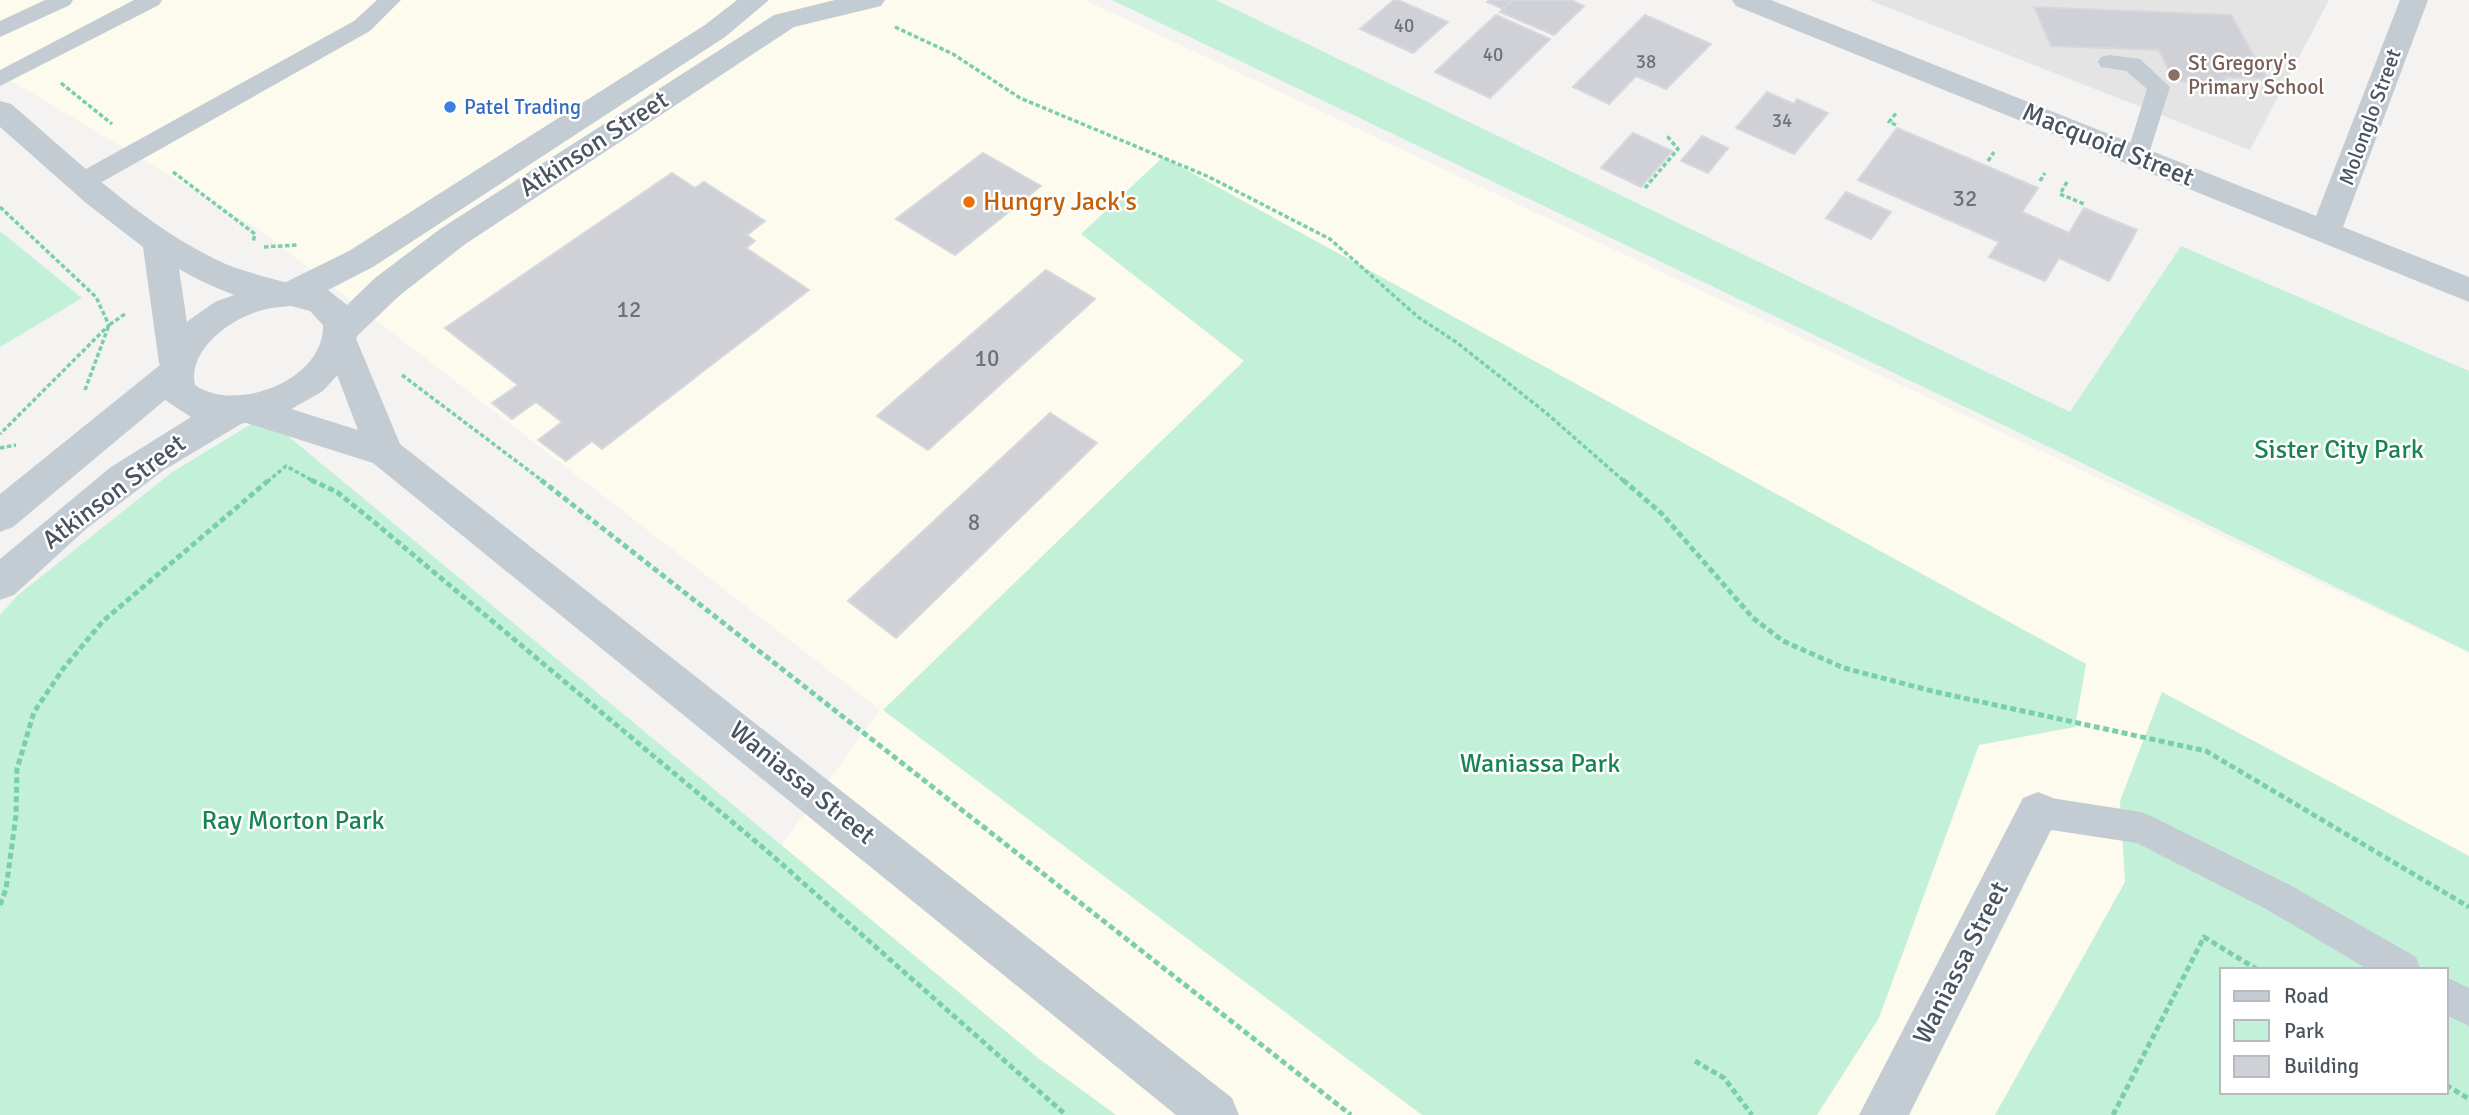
<svg xmlns="http://www.w3.org/2000/svg" width="2469" height="1115" font-family="Signika,sans-serif">
	<style>
		.commercial { fill: #fdfaee; fill-rule: evenodd }
		.education { fill: #e5e4e4 }
		.green { fill: #c3f0d8; fill-rule: evenodd }
		.building { fill: #cfd1d6; stroke: #d6d8dd; stroke-width: 2 }
		.lines { fill: none; stroke-linecap: round; stroke-linejoin: round }
		.path-far1 { stroke: #7acfab; stroke-width: 3.5; stroke-dasharray: 4.5 2.5; stroke-linecap: butt }
		.path { stroke: #7acfab; stroke-width: 5; stroke-dasharray: 6 3.5; stroke-linecap: butt }
		.service { fill: #c3cbd3; fill-rule: evenodd }
		.minor { fill: #c3cbd3; fill-rule: evenodd }
		.tertiary { fill: #c3cbd3; fill-rule: evenodd }
		.education-dot { fill: #8d6e63; stroke: #fff; stroke-width: 2.5 }
		.shop-dot { fill: #3f7fe0; stroke: #fff; stroke-width: 2.5 }
		.food-dot { fill: #e8710a; stroke: #fff; stroke-width: 2.5 }
		.labels { text-anchor: middle; dominant-baseline: central; stroke-width: 5; stroke-linejoin: round; paint-order: stroke }
		.far-number-label { font-size: 19px; fill: #6b737e }
		.far-education-label { font-size: 21px; fill: #785e54; stroke: #fff; text-anchor: start }
		.far-shop-label { font-size: 21px; fill: #366cbe; stroke: #fff; text-anchor: start }
		.far-street-label { font-size: 21px; fill: #4a5460; stroke: #fff }
		.number-label { font-size: 23px; fill: #6b737e }
		.street-label { font-size: 26px; fill: #4a5460; stroke: #fff }
		.food-label { font-size: 26px; fill: #c56008; stroke: #fff; text-anchor: start }
		.park-label { font-size: 26px; fill: #188456; stroke: #fff }
	</style>
	<rect width="100%" height="100%" fill="#f4f3f2"/>
	<path class="commercial" d="M0,0H1085L2469,653V1115H585L880,710L257,228L0,74ZM2222,970H2446V1092H2222Z"/>
	<path class="education" d="M1869,0H2329L2250,150Z"/>
	<g class="green">
		<path d="M1112,0H1216L2070,412L2181,246L2469,371V652L2049,447Z"/>
		<path d="M1163,157L2086,664L2075,727L1979,745L1879,1018L1817,1115H1422L883,710L1244,361L1081,234Z"/>
		<path d="M0,231L82,298L0,347Z"/>
		<path d="M264,416L1038,1058L1116,1115H0V615L18,595L171,473Z"/>
		<path d="M2162,692L2469,856V1115H1995L2125,882L2120,801ZM2222,970H2446V1092H2222Z"/>
	</g>
	<g class="building">
		<path d="M1394,0H1398L1448,22L1413,53L1360,29Z"/>
		<path d="M1489,0H1513L1504,9L1487,2Z"/>
		<path d="M1513,0H1571L1584,6L1554,35L1500,12Z"/>
		<path d="M2034,7L2231,15L2267,79L2224,77L2227,83L2174,81L2159,50L2051,46Z"/>
		<path d="M1496,15L1550,39L1490,98L1435,72Z"/>
		<path d="M1645,15L1711,44L1666,89L1636,76L1609,104L1573,87Z"/>
		<path d="M1767,92L1794,104L1797,99L1828,113L1794,154L1736,128Z"/>
		<path d="M1897,128L2038,188L2022,212L2069,233L2084,208L2137,230L2109,281L2059,258L2045,281L1989,257L1999,242L1858,180Z"/>
		<path d="M1633,133L1672,151L1641,187L1601,168Z"/>
		<path d="M1702,136L1728,148L1708,173L1681,161Z"/>
		<path d="M983,153L1041,186L955,255L896,219Z"/>
		<path d="M672,173L695,188L704,182L765,221L747,235L755,241L746,248L809,290L602,449L592,441L566,461L538,440L562,422L536,402L512,419L492,403L518,385L445,328Z"/>
		<path d="M1846,192L1891,212L1871,239L1826,218Z"/>
		<path d="M1046,270L1095,299L928,450L877,416Z"/>
		<path d="M1050,413L1097,443L896,638L848,601Z"/>
	</g>
	<g class="lines">
		<g class="path-far1">
			<path d="M895,27L953,54L1020,98L1207,176L1330,239L1418,317L1456,342L1545,412L1625,482"/>
			<path d="M61,83L112,124"/>
			<path d="M1896,125L1889,122L1897,112"/>
			<path d="M1988,161L1994,152"/>
			<path d="M173,172L255,234L253,242"/>
			<path d="M2040,181L2045,173"/>
			<path d="M2067,182L2060,194L2084,204"/>
			<path d="M1645,188L1678,149L1667,136"/>
			<path d="M0,207L96,297L109,325L0,434"/>
			<path d="M264,247L297,245"/>
			<path d="M402,375L544,482"/>
			<path d="M85,390L109,325L125,314"/>
			<path d="M0,448L16,445"/>
			<path d="M267,482L286,466L315,482"/>
		</g>
		<g class="path">
			<path d="M311,480L337,492L374,522L767,851L1066,1115"/>
			<path d="M541,480L1351,1115"/>
			<path d="M1623,480L1662,514L1753,618L1783,641L1844,668L1936,692L2206,751L2469,907"/>
			<path d="M0,905L6,889L16,815L17,769L34,712L63,669L103,621L269,480"/>
			<path d="M1695,1061L1724,1078L1752,1115"/>
			<path d="M2446,1085L2469,1099"/>
			<path d="M2113,1115L2204,937L2258,970"/>
		</g>
		<g class="service">
			<path d="M45,0H73L70,5L0,37V21Z"/>
			<path d="M134,0H162L159,5L0,86V70Z"/>
			<path d="M377,0H401L370,31L93,187L84,189L75,187L72,181L75,175L354,21Z"/>
			<path d="M2109,55L2140,59L2170,87L2146,163L2138,165L2130,163L2126,157L2147,89L2126,71L2101,67L2098,62L2101,57Z"/>
			<path d="M2038,796L2141,812L2153,817L2290,885L2416,957L2421,970H2369L2266,909L2137,843L2038,828L2026,823L2021,812L2026,801Z"/>
			<path d="M2446,977L2469,988V1026L2446,1015Z"/>
		</g>
		<g class="minor">
			<path d="M1732,0H1771L2316,216L2400,0H2428L2343,227L2469,277V302L1736,6Z"/>
			<path d="M0,101L11,104C76,159 138,221 215,259C241,272 268,277 296,285L301,294L296,303C265,312 206,285 179,269L193,363L188,372L176,376L164,372L159,363L143,247L86,203L0,127Z"/>
			<path d="M340,325L352,329L400,444L1232,1098L1239,1115H1176L373,463L234,419L229,409L234,399L247,395L358,430L323,338L328,329Z"/>
			<path d="M2038,792L2053,798L2060,812L1909,1115H1859L2023,798Z"/>
		</g>
		<path class="tertiary" d="M737,0H769L725,37L373,267L328,290L347,305L375,278L440,229L774,15L835,0H885L881,6L794,27L464,245L399,296L357,336L341,371L323,391L288,411L241,424L164,470L86,529L14,595L0,600V559L111,467L191,417L165,400L13,527L0,532V494L160,365L170,342L189,320L215,302L258,286L286,282L349,251L705,25ZM291,306L310,311L323,325C325,380 236,414 195,385C187,350 232,317 263,310C272,307 282,307 291,306Z"/>
	</g>
	<circle class="education-dot" cx="2174" cy="75" r="7"/>
	<circle class="shop-dot" cx="450" cy="107" r="7"/>
	<circle class="food-dot" cx="969" cy="202" r="7"/>
	<g class="labels">
		<g class="far-number-label">
			<text x="1404" y="26">40</text>
			<text x="1493" y="55">40</text>
			<text x="1646" y="62">38</text>
			<text x="1782" y="121">34</text>
		</g>
		<g class="far-education-label">
			<text x="2188" y="63">St Gregory's<tspan x="2188" dy="24">Primary School</tspan></text>
		</g>
		<g class="far-shop-label">
			<text x="464" y="107">Patel Trading</text>
		</g>
		<g class="far-street-label">
			<text transform="translate(2370 117) rotate(-70)">Molonglo Street</text>
		</g>
		<g class="number-label">
			<text x="1965" y="198">32</text>
			<text x="629" y="309">12</text>
			<text x="987" y="358">10</text>
			<text x="974" y="522">8</text>
		</g>
		<g class="street-label">
			<text transform="translate(594 144) rotate(-33)">Atkinson Street</text>
			<text transform="translate(2108 145) rotate(22)">Macquoid Street</text>
			<text transform="translate(114 492) rotate(-37)">Atkinson Street</text>
			<text transform="translate(802 783) rotate(39)">Waniassa Street</text>
			<text transform="translate(1961 963) rotate(-63)">Waniassa Street</text>
		</g>
		<g class="food-label">
			<text x="983" y="202">Hungry Jack's</text>
		</g>
		<g class="park-label">
			<text x="2339" y="450">Sister City Park</text>
			<text x="1540" y="764">Waniassa Park</text>
			<text x="293" y="821">Ray Morton Park</text>
		</g>
	</g>
	<rect x="2220" y="968" width="228" height="126" fill="#ffffff" stroke="#b7bbbf" stroke-width="2"/>
	<rect x="2234" y="991" width="35" height="10" fill="#c3cbd3" stroke="#b7bbbf" stroke-width="2"/>
	<text x="2284" y="1003" font-size="21" fill="#4a5460">Road</text>
	<rect x="2234" y="1020" width="35" height="21" fill="#c3f0d8" stroke="#b7bbbf" stroke-width="2"/>
	<text x="2284" y="1038" font-size="21" fill="#4a5460">Park</text>
	<rect x="2234" y="1056" width="35" height="21" fill="#cfd1d6" stroke="#b7bbbf" stroke-width="2"/>
	<text x="2284" y="1073" font-size="21" fill="#4a5460">Building</text>
</svg>
